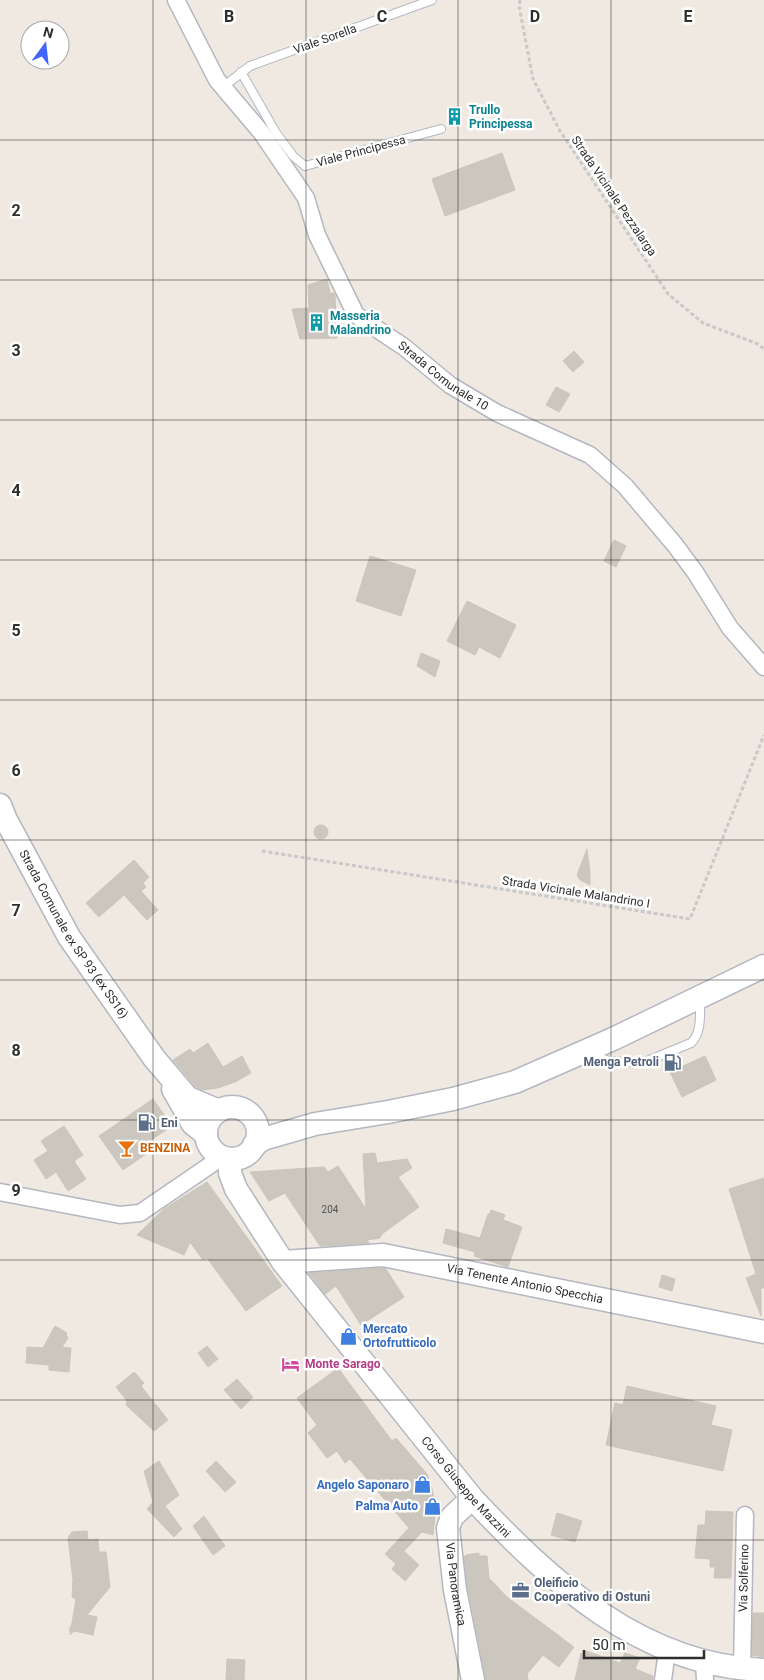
<svg xmlns="http://www.w3.org/2000/svg" width="764" height="1680" font-family="Roboto,sans-serif">
	<style>
		.building { fill: #cbc7bf; stroke: #cbc5ba }
		.lines { fill: none; stroke-linecap: round; stroke-linejoin: round }
		.lane-casing { stroke: #b4b7c1; stroke-width: 10 }
		.street-casing { stroke: #b4b7c1; stroke-width: 19 }
		.secondary-casing { stroke: #b4b7c1; stroke-width: 25 }
		.path { stroke: #c9c9c9; stroke-width: 3; stroke-dasharray: 4 2.5; stroke-linecap: butt }
		.lane { stroke: #fff; stroke-width: 8 }
		.street { stroke: #fff; stroke-width: 16 }
		.secondary { stroke: #fff; stroke-width: 22 }
		.grid { fill: none; stroke: #2e2e2e; stroke-width: 1; stroke-opacity: 0.55 }
		.labels { text-anchor: middle; dominant-baseline: central; stroke-width: 5; stroke-linejoin: round; paint-order: stroke }
		.number-label { font-size: 10px; fill: #555452 }
		.street-label { font-size: 12px; fill: #2e2e2e; stroke: #fff }
		.culture-label { font-size: 12px; font-weight: bold; fill: #0d838f; stroke: #fff; text-anchor: start }
		.service-label { font-size: 12px; font-weight: bold; fill: #4e5e75; stroke: #fff; text-anchor: start }
		.food-label { font-size: 12px; font-weight: bold; fill: #c56008; stroke: #fff; text-anchor: start }
		.shop-label { font-size: 12px; font-weight: bold; fill: #366cbe; stroke: #fff; text-anchor: end }
		.hotel-label { font-size: 12px; font-weight: bold; fill: #b23c85; stroke: #fff; text-anchor: start }
		.grid-label { font-size: 16px; text-anchor: middle; font-weight: bold; fill: #2e2e2e; stroke: #fff; stroke-width: 5; stroke-linejoin: round; paint-order: stroke }
	</style>
	<rect width="100%" height="100%" fill="#efe9e1"/>
	<g class="building">
		<path d="M502,153L515,190L445,216L432,179Z"/>
		<path d="M327,279L330,293H334L335,296L337,338L300,339L292,309L309,308L308,285Z"/>
		<path d="M574,351L584,362L573,372L563,361Z"/>
		<path d="M556,387L570,394L559,412L546,405Z"/>
		<path d="M614,540L626,546L616,567L604,561Z"/>
		<path d="M370,556L416,570L401,616L356,601Z"/>
		<path d="M467,601L516,625L500,658L479,647L475,655L447,641Z"/>
		<path d="M421,653L440,661L435,677L417,666Z"/>
		<circle cx="321" cy="832" r="7"/>
		<path d="M587,849L590,872V885L580,880L577,875Z"/>
		<path d="M134,860L149,877L143,883L146,887L141,891L158,910L147,920L124,895L99,917L86,903Z"/>
		<path d="M208,1043L223,1067L242,1056L251,1073L235,1082L218,1088L202,1090L196,1087L173,1060L190,1049L193,1053Z"/>
		<path d="M705,1056L716,1080L682,1097L670,1072Z"/>
		<path d="M153,1099L172,1126L142,1146L146,1154L123,1170L99,1136Z"/>
		<path d="M64,1126L83,1155L74,1161L86,1179L68,1191L56,1172L46,1179L34,1160L48,1151L41,1141Z"/>
		<path d="M375,1153L377,1163L407,1159L412,1168L398,1177L419,1207L382,1234L380,1238L367,1240L369,1243L320,1246L285,1193L269,1201L250,1172L324,1167L328,1172L338,1166L366,1209L363,1154Z"/>
		<path d="M764,1178V1288H761V1316L746,1278L756,1274L729,1189Z"/>
		<path d="M207,1182L282,1286L246,1311L207,1258L203,1260L190,1242L184,1255L137,1235L164,1209Z"/>
		<path d="M491,1210L505,1215L503,1220L522,1227L508,1267L474,1256L475,1252L443,1243L446,1229L480,1238L488,1214L489,1215Z"/>
		<path d="M382,1268L386,1269L404,1297L361,1325L336,1286L325,1294L309,1273Z"/>
		<path d="M662,1275L675,1279L672,1291L659,1287Z"/>
		<path d="M55,1326L67,1333L66,1335L68,1338L62,1347L71,1348L69,1372L49,1370V1365L26,1363L27,1347L43,1348Z"/>
		<path d="M207,1346L218,1359L208,1367L198,1353Z"/>
		<path d="M338,1368L392,1441L396,1438L427,1474L432,1489L436,1507L433,1535L422,1532L404,1551L419,1565L405,1581L392,1569L396,1564L385,1554L409,1528L350,1459L345,1463L337,1451L327,1458L308,1433L317,1425L297,1398Z"/>
		<path d="M134,1372L144,1383L141,1386L168,1420L154,1431L126,1405L127,1401L116,1387Z"/>
		<path d="M237,1379L253,1397L241,1409L224,1390Z"/>
		<path d="M627,1386L716,1406L711,1425L732,1430L723,1471L606,1445L615,1403L623,1405Z"/>
		<path d="M159,1461L179,1495L165,1506L182,1529L174,1537L147,1509L153,1502L144,1471Z"/>
		<path d="M216,1461L236,1482L225,1492L206,1471Z"/>
		<path d="M706,1511L733,1512L731,1578H714L715,1567H710V1559L695,1558L698,1525H705Z"/>
		<path d="M557,1513L582,1521L575,1542L551,1535Z"/>
		<path d="M204,1516L225,1546L213,1555L193,1526Z"/>
		<path d="M87,1531L88,1540L98,1539L99,1552H106L110,1587L87,1615L97,1617L93,1635L74,1631L70,1635L71,1631H69L72,1623L76,1599L72,1597L73,1580L68,1538L72,1532Z"/>
		<path d="M479,1553V1556H487L489,1578L507,1597L574,1647L559,1667L543,1655L527,1674L528,1680H486L468,1588L464,1557L466,1555Z"/>
		<path d="M753,1613H764V1657L752,1655Z"/>
		<path d="M586,1651L620,1663L625,1653L640,1658L635,1669L653,1676V1680H575L581,1653L584,1655Z"/>
		<path d="M227,1659L245,1660L244,1680H226Z"/>
	</g>
	<g class="lines">
		<defs>
			<g id="lane">
				<path d="M241,72L276,133L293,156L305,166L441,129"/>
				<path d="M223,87L250,66L432,0"/>
				<path d="M589,1054L609,1061L642,1063L691,1043C702,1033 700,1013 700,999"/>
			</g>
			<g id="street">
				<path id="s1" d="M176,0L217,80L261,132L306,198L317,235L356,315L404,347L450,385L497,413L590,455L625,486L675,545L695,572L730,628L764,667"/>
				<path d="M0,1192L120,1215L140,1213L222,1157"/>
				<path d="M704,1660L705,1680"/>
				<path id="s2" d="M742,1670L745,1515"/>
				<path d="M663,1680L667,1651"/>
			</g>
			<g id="secondary">
				<path id="s3" d="M0,805L6,820L69,937L154,1058L188,1098L219,1111"/>
				<path d="M173,1089L193,1124L206,1134"/>
				<circle cx="232" cy="1133" r="26"/>
				<path d="M254,1145L263,1139L315,1124L388,1112L453,1099L515,1082L613,1039L764,966"/>
				<path id="s4" d="M230,1159V1173L236,1189L283,1262L472,1498C551,1582 642,1666 764,1670"/>
				<path id="s5" d="M283,1262L383,1255L764,1332"/>
				<path id="s6" d="M472,1498L452,1517L448,1528L455,1590L473,1680"/>
			</g>
		</defs>
		<use href="#lane" class="lane-casing"/>
		<use href="#street" class="street-casing"/>
		<use href="#secondary" class="secondary-casing"/>
		<g class="path">
			<path d="M520,0L519,6L533,79L560,131L668,294L703,323L758,344L764,349"/>
			<path d="M262,851L690,919L764,735"/>
		</g>
		<use href="#lane" class="lane"/>
		<use href="#street" class="street"/>
		<use href="#secondary" class="secondary"/>
	</g>
	<path class="grid" d="M153,0V1680M306,0V1680M458,0V1680M611,0V1680M0,140H764M0,280H764M0,420H764M0,560H764M0,700H764M0,840H764M0,980H764M0,1120H764M0,1260H764M0,1400H764M0,1540H764"/>
	<defs>
		<symbol id="building-bare" viewBox="-9 -9 18 18"><path d="M-4-6H4V6H1V3H-1V6H-4ZM-2.5-4.3h1.7v1.8h-1.7ZM.8-4.3h1.7v1.8H.8ZM-2.5-1h1.7V.8h-1.7ZM.8-1h1.7V.8H.8Z" fill="#0f9aa8" stroke="#fff" stroke-width="2.5" paint-order="stroke"/></symbol>
		<symbol id="fuel-bare" viewBox="-9 -9 18 18"><path d="M-5.5-6h7V0h2V4h1.3V-2.5L3-4.5l.8-.8L6-3V5H2.5V1h-1V6h-7ZM-4.2-4.7v3.2H.2V-4.7Z" fill="#5c6f8a" stroke="#fff" stroke-width="2.5" paint-order="stroke"/></symbol>
		<symbol id="bar-bare" viewBox="-9 -9 18 18"><path d="M-6-5H6L.8 .8V4.5H3.5V6h-7V4.5H-.8V.8Z" fill="#e8710a" stroke="#fff" stroke-width="2.5" paint-order="stroke"/></symbol>
		<symbol id="shop-bare" viewBox="-9 -9 18 18"><path d="M-5-2.5h2.3a2.7 3.5 0 0 1 5.4 0H5L5.5 6h-11ZM-1.5-2.5h3a1.5 2.3 0 0 0-3 0Z" fill="#3f7fe0" stroke="#fff" stroke-width="2.5" paint-order="stroke"/></symbol>
		<symbol id="hotel-bare" viewBox="-9 -9 18 18"><path d="M-6-4.5h1.5V1H6V5H4.5V3h-9V5H-6ZM-4 0a1.8 1.8 0 1 1 3.6 0ZM.5 0V-2.5h3Q6-2.5 6 0Z" fill="#d1479c" stroke="#fff" stroke-width="2.5" paint-order="stroke"/></symbol>
		<symbol id="office-bare" viewBox="-9 -9 18 18"><path d="M-6-3h4V-5.5h4V-3h4V5H-6ZM-1-4.5V-3h2v-1.5ZM-6 0V1H6V0Z" fill="#5c6f8a" stroke="#fff" stroke-width="2.5" paint-order="stroke"/></symbol>
	</defs>
	<g fill-rule="evenodd">
		<use href="#building-bare" x="442" y="104" width="25" height="25"/>
		<use href="#building-bare" x="304" y="310" width="25" height="25"/>
		<use href="#fuel-bare" x="660" y="1050" width="25" height="25"/>
		<use href="#fuel-bare" x="134" y="1110" width="25" height="25"/>
		<use href="#bar-bare" x="114" y="1136" width="25" height="25"/>
		<use href="#shop-bare" x="336" y="1324" width="25" height="25"/>
		<use href="#hotel-bare" x="278" y="1352" width="25" height="25"/>
		<use href="#shop-bare" x="410" y="1472" width="25" height="25"/>
		<use href="#shop-bare" x="420" y="1494" width="25" height="25"/>
		<use href="#office-bare" x="508" y="1578" width="25" height="25"/>
	</g>
	<g class="labels">
		<g class="number-label">
			<text x="330" y="1209">204</text>
		</g>
		<g class="street-label">
			<text transform="translate(325 39) rotate(-20)">Viale Sorella</text>
			<text transform="translate(361 151) rotate(-15)">Viale Principessa</text>
			<text transform="translate(614 196) rotate(56)">Strada Vicinale Pezzalarga</text>
			<text stroke="none"><textPath href="#s1" startOffset="472">Strada Comunale 10</textPath></text>
			<text transform="translate(576 892) rotate(9)">Strada Vicinale Malandrino I</text>
			<text stroke="none"><textPath href="#s3" startOffset="149">Strada Comunale ex SP 93 (ex SS16)</textPath></text>
			<text stroke="none"><textPath href="#s5" startOffset="245">Via Tenente Antonio Specchia</textPath></text>
			<text stroke="none"><textPath href="#s4" startOffset="408">Corso Giuseppe Mazzini</textPath></text>
			<text stroke="none"><textPath href="#s2" startOffset="92">Via Solferino</textPath></text>
			<text stroke="none"><textPath href="#s6" startOffset="96">Via Panoramica</textPath></text>
		</g>
		<g class="culture-label">
			<text x="469" y="110">Trullo<tspan x="469" dy="14">Principessa</tspan></text>
			<text x="330" y="316">Masseria<tspan x="330" dy="14">Malandrino</tspan></text>
		</g>
		<g class="service-label">
			<text x="659" y="1062" text-anchor="end">Menga Petroli</text>
			<text x="161" y="1123">Eni</text>
			<text x="534" y="1583">Oleificio<tspan x="534" dy="14">Cooperativo di Ostuni</tspan></text>
		</g>
		<g class="food-label">
			<text x="140" y="1148">BENZINA</text>
		</g>
		<g class="shop-label">
			<text x="363" y="1329" text-anchor="start">Mercato<tspan x="363" dy="14">Ortofrutticolo</tspan></text>
			<text x="409" y="1485">Angelo Saponaro</text>
			<text x="418" y="1506">Palma Auto</text>
		</g>
		<g class="hotel-label">
			<text x="305" y="1364">Monte Sarago</text>
		</g>
	</g>
	<g class="grid-label">
		<text x="229" y="22">B</text>
		<text x="382" y="22">C</text>
		<text x="535" y="22">D</text>
		<text x="688" y="22">E</text>
		<text x="16" y="216">2</text>
		<text x="16" y="356">3</text>
		<text x="16" y="496">4</text>
		<text x="16" y="636">5</text>
		<text x="16" y="776">6</text>
		<text x="16" y="916">7</text>
		<text x="16" y="1056">8</text>
		<text x="16" y="1196">9</text>
	</g>
	<g transform="translate(45 45) rotate(15)"><circle r="24" fill="#ffffff" stroke="#ababab"/>
	<path d="M0-4L9 19L0 12L-9 19Z" fill="#4264fb"/>
	<text y="-8" font-size="14" font-weight="bold" text-anchor="middle" fill="#2e2e2e">N</text>
	</g>
	<path d="M584 1650v8h120v-8" fill="none" stroke="#2e2e2e" stroke-width="2.5"/>
	<text x="592" y="1650" font-size="15" fill="#2e2e2e" stroke="#ffffff" stroke-width="4" paint-order="stroke">50 m</text>
</svg>
